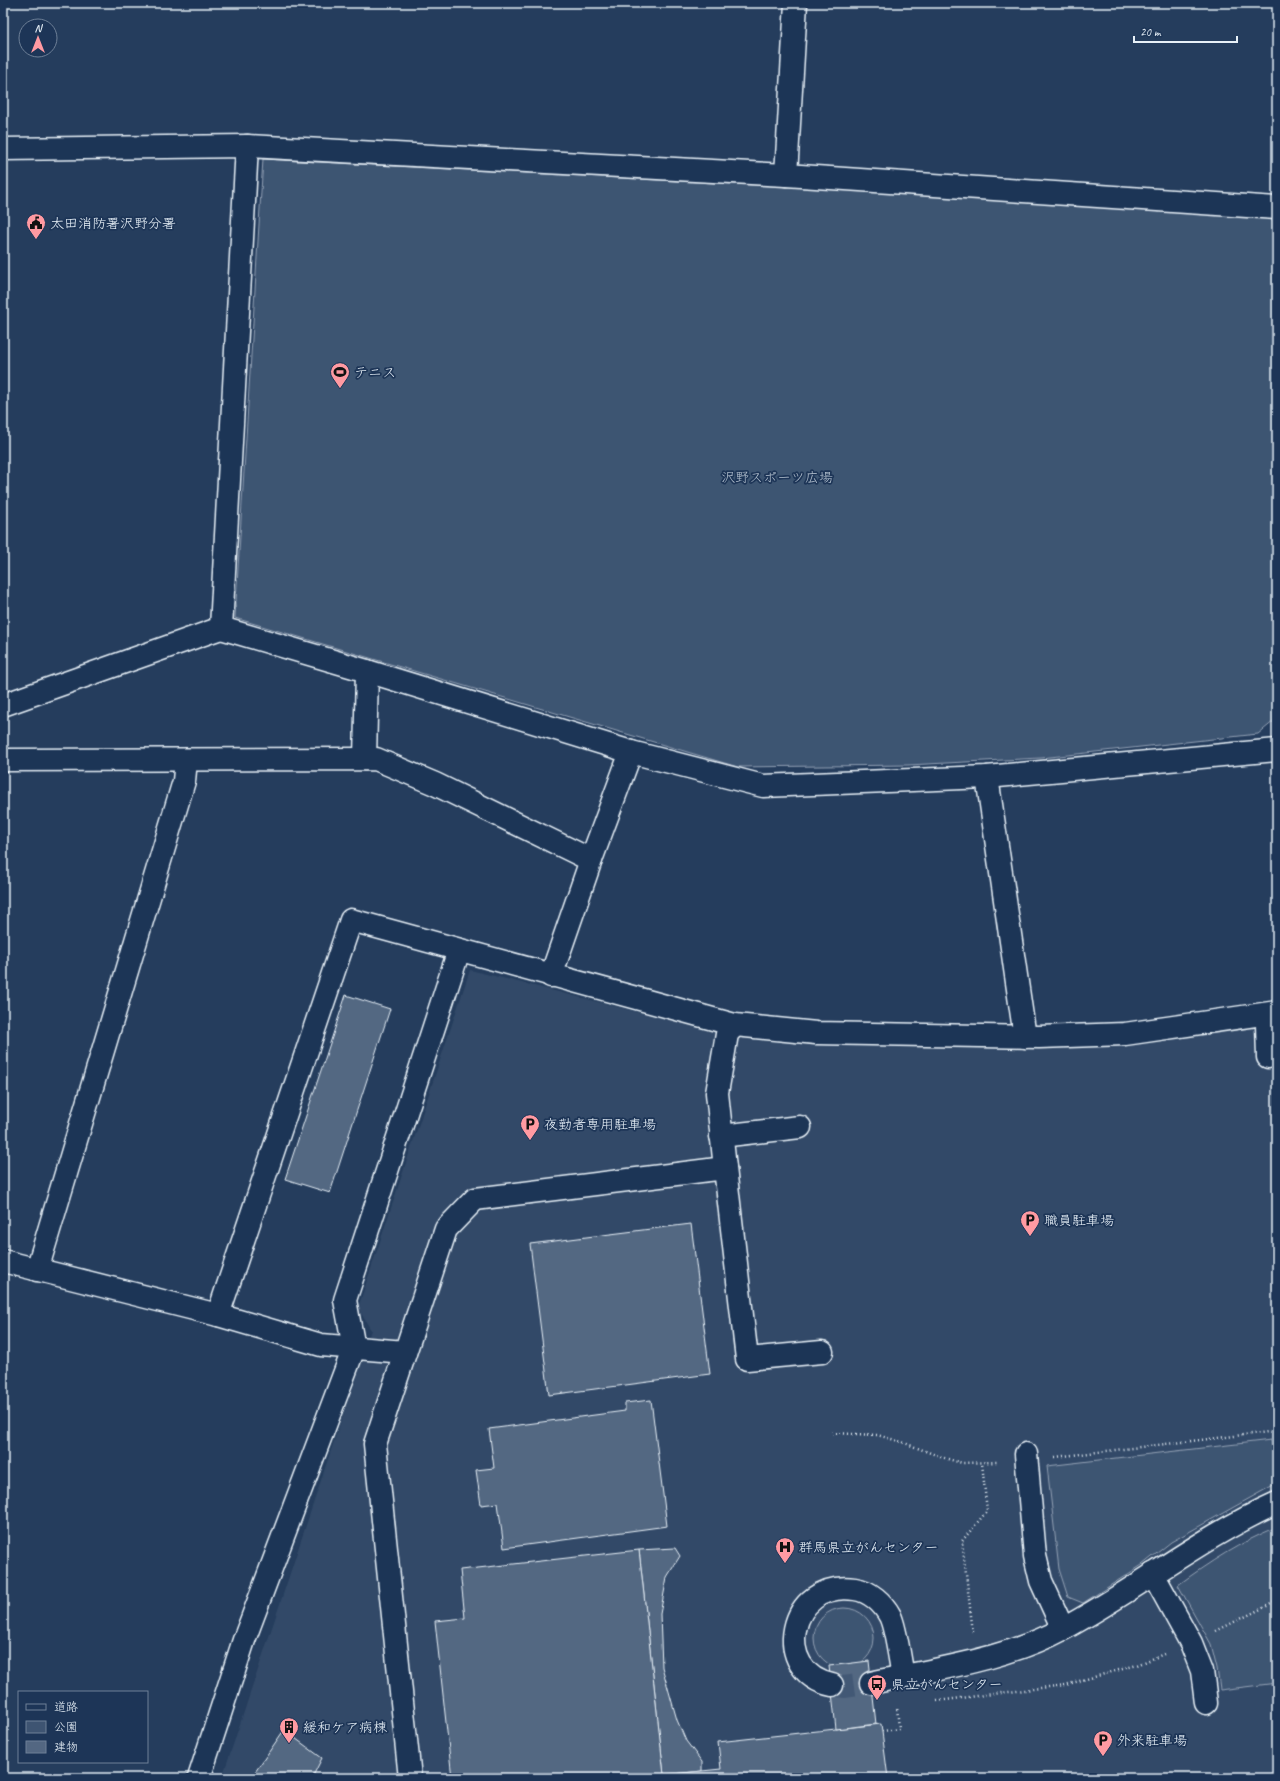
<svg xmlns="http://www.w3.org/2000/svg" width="1280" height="1781" font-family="Caveat,'Klee One',sans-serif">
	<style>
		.built { fill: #334a68 }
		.green { fill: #3e5472; stroke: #93a2b5 }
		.building { fill: #536782; stroke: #e8f1f8 }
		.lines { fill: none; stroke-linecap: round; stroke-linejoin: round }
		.minor-tunnel { stroke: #425874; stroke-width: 22; stroke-dasharray: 22 11; stroke-linecap: butt }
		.minor-casing { stroke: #e8f1f8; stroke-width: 25 }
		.path { stroke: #e8f1f8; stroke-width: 2.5; stroke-dasharray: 1 3; stroke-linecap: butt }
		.minor { stroke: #1d3557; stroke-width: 22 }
		.labels { text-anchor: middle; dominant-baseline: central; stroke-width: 3.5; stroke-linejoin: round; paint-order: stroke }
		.poi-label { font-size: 14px; fill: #e8f1f8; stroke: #1d3557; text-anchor: start }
		.park-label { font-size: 14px; fill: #b5c2d0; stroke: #1d3557 }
	</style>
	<rect width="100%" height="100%" fill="#253d5d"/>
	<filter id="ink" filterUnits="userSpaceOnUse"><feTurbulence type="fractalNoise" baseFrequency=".025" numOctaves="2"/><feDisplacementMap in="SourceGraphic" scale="8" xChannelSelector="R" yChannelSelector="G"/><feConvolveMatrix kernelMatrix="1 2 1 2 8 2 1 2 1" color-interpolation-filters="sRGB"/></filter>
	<g filter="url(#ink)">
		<path class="built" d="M470,970L727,1034L821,1045L1039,1049L1144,1044L1277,1023V1778H222L371,1330L358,1308Z"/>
		<g class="green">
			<path d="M263,159L1277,213V680L1274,721L1258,734L1041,758L908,765L738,767L235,618Z"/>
			<path d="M1271,1440L1277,1471V1483L1171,1542L1142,1565L1083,1603L1068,1597L1059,1569L1047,1466Z"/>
			<path d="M1277,1527V1683L1220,1690L1217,1668L1211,1644L1178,1585C1211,1561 1239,1543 1277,1527Z"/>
			<circle cx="844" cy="1638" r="30"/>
		</g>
		<g class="building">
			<path d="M346,995L390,1009L330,1193L285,1179Z"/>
			<path d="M691,1224L710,1374L549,1395L530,1244Z"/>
			<path d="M651,1400L667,1526L504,1548L498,1503L481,1505L476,1470L494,1468L489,1429L625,1411V1403Z"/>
			<path d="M675,1548L680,1556L667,1577L660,1614L662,1667L677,1720L686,1741L702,1762V1771L664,1775L639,1550Z"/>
			<path d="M639,1550L664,1775L721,1769L718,1742L881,1724L888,1778H452L435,1621L465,1618L460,1570Z"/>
			<path d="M869,1661L876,1724L836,1729L829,1666Z"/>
			<path d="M284,1730L322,1758L312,1778H251Z"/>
		</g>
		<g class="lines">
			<path class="minor-tunnel" d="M832,1685L844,1687L871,1683"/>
			<defs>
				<g id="minor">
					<path d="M247,146L221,628L367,671L631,752L763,786L987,777L1277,750"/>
					<path d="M3,149L247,146L786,175L1277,208"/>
					<path d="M786,175L796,3"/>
					<path d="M3,705L221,628"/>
					<path d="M365,759L367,671"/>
					<path d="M3,760L376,759L435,784L591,860"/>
					<path d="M987,777L1025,1037"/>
					<path d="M551,976L591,860L631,752"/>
					<path d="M1268,1057L1267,1024L1277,1016"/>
					<path d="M721,1136L800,1127"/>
					<path d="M725,1168L717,1093L727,1034L735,1025"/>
					<path d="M3,1261L218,1315L321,1345L405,1352"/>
					<path d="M37,1270L184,781L186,760"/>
					<path d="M218,1315L351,920L735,1025L816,1033L1039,1037L1125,1034L1277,1012"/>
					<path d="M1026,1454L1035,1556L1041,1581L1063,1629"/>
					<path d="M1153,1574L1191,1643L1202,1671L1206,1703"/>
					<path d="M871,1683C935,1669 1005,1660 1063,1629C1136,1590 1201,1537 1277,1503"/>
					<path d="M832,1685C771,1673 787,1579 855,1589C870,1591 883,1603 890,1616C896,1628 900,1661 903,1676"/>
					<path d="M199,1778L244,1640L354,1348L345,1300L459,950"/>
					<path d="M410,1778L375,1444L446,1229L475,1199L725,1168L747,1359L822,1352"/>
				</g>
			</defs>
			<use href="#minor" class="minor-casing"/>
			<g class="path">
				<path d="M832,1433L877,1435L902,1442L941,1457L962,1463L997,1462"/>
				<path d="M1055,1457L1277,1431"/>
				<path d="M1216,1631L1277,1601"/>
				<path d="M973,1632L962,1541L987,1511L982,1463"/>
				<path d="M937,1701L1065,1685L1137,1665L1164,1654"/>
				<path d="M882,1731L899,1729L897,1707"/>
			</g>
			<use href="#minor" class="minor"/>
		</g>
	</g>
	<defs>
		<symbol id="civic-pin" viewBox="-11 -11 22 30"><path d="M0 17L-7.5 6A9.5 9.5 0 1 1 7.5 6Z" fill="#ff9aa2" stroke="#1d3557"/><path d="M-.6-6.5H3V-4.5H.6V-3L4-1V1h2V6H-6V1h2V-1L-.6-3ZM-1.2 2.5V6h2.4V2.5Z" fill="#111"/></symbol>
		<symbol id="stadium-pin" viewBox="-11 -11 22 30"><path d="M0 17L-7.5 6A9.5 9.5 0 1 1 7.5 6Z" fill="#ff9aa2" stroke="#1d3557"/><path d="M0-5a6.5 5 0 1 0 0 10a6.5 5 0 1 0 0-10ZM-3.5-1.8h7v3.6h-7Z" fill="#111"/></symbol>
		<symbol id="parking-pin" viewBox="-11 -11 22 30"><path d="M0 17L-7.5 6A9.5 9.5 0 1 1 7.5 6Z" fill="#ff9aa2" stroke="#1d3557"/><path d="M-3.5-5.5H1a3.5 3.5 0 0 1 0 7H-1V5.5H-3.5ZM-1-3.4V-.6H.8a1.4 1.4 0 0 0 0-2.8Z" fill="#111"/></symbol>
		<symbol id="hospital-pin" viewBox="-11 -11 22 30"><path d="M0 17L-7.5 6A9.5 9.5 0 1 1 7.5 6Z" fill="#ff9aa2" stroke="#1d3557"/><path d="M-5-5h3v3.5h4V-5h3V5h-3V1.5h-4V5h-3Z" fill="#111"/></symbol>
		<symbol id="bus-pin" viewBox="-11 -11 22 30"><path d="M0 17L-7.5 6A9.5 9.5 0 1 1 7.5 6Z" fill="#ff9aa2" stroke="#1d3557"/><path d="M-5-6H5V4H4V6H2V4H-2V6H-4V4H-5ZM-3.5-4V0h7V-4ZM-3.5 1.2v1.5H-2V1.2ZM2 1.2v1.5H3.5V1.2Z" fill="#111"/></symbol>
		<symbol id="building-pin" viewBox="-11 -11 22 30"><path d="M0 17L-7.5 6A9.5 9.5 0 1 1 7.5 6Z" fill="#ff9aa2" stroke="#1d3557"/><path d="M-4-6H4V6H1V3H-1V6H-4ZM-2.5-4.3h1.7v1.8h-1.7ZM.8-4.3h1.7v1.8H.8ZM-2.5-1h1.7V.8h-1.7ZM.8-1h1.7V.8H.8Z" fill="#111"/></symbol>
	</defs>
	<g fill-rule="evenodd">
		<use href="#civic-pin" x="25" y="212" width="22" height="30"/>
		<use href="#stadium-pin" x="329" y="361" width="22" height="30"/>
		<use href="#parking-pin" x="519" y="1113" width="22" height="30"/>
		<use href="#parking-pin" x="1019" y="1209" width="22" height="30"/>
		<use href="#hospital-pin" x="774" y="1536" width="22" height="30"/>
		<use href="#bus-pin" x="866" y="1673" width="22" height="30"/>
		<use href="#building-pin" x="278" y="1716" width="22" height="30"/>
		<use href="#parking-pin" x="1092" y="1729" width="22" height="30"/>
	</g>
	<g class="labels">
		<g class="poi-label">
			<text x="50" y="223">太田消防署沢野分署</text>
			<text x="354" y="372">テニス</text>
			<text x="544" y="1124">夜勤者専用駐車場</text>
			<text x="1044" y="1220">職員駐車場</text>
			<text x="799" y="1547">群馬県立がんセンター</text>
			<text x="891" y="1684">県立がんセンター</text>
			<text x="303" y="1727">緩和ケア病棟</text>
			<text x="1117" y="1740">外来駐車場</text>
		</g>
		<g class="park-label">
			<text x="777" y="477">沢野スポーツ広場</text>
		</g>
	</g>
	<rect width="1280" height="1781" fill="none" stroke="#1d3557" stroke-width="16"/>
	<rect x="8" y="8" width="1264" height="1765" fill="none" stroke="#e8f1f8" stroke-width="1.5" filter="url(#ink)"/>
	<rect x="18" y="1691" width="130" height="72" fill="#1d3557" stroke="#6e8097"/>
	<rect x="26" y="1704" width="20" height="6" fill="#1d3557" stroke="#6e8097"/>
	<text x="54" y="1711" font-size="12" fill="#e8f1f8">道路</text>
	<rect x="26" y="1721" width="20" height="12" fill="#3e5472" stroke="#6e8097"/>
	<text x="54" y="1731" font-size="12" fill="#e8f1f8">公園</text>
	<rect x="26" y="1741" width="20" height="12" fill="#536782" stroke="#6e8097"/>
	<text x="54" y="1751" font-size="12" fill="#e8f1f8">建物</text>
	<g transform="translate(38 38)"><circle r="19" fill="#1d3557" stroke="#6e8097"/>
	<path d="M0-3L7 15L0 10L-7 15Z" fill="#ff9aa2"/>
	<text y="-6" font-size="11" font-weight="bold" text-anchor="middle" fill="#e8f1f8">N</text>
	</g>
	<path d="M1134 36v6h103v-6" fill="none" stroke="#e8f1f8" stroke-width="2"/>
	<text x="1140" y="36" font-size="12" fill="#e8f1f8" stroke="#1d3557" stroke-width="3" paint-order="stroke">20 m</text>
</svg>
